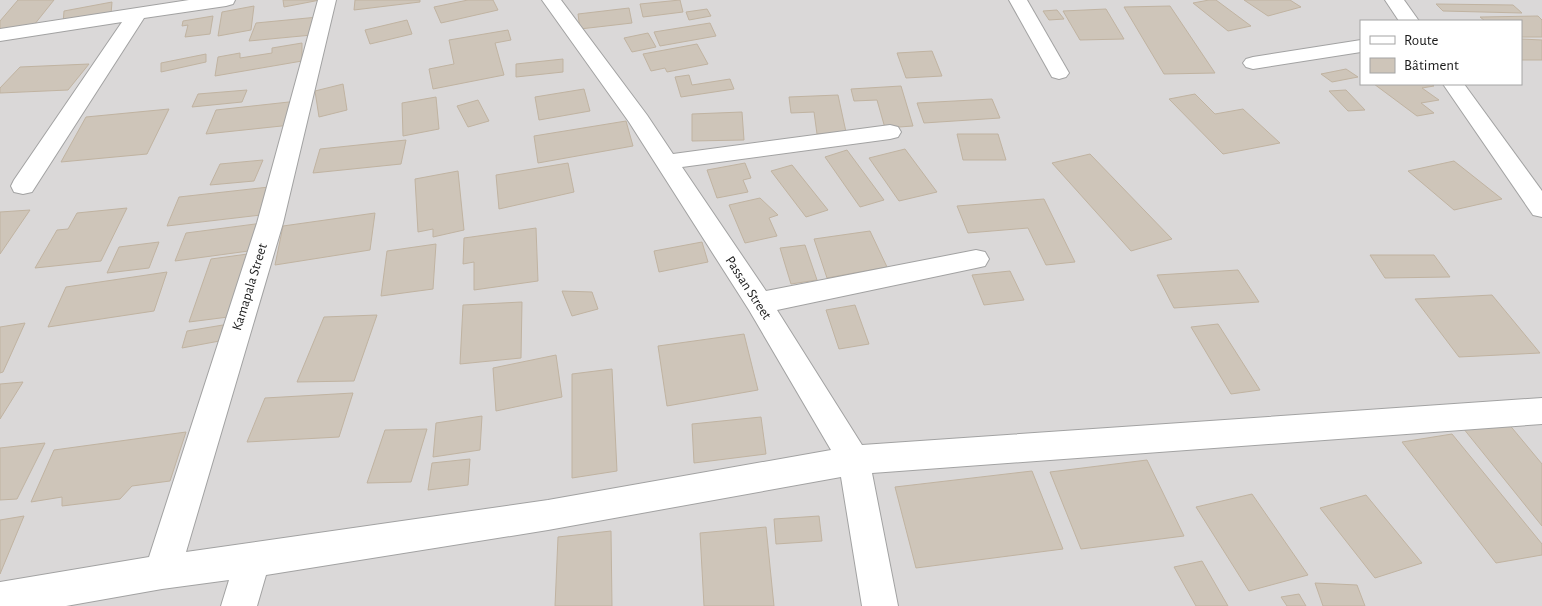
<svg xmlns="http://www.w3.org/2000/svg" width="1542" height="606" font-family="'Alegreya Sans',sans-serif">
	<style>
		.residential { fill: #dad8d8; fill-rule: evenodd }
		.building { fill: #cec5b9; stroke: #c0b3a1 }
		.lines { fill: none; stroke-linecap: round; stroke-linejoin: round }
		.street-casing { stroke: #a2a2a2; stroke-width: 2 }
		.street { fill: #fff; fill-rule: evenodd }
		.labels { text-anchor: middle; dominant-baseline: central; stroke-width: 4.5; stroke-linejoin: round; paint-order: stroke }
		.street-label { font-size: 14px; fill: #1b1b1b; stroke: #fff }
	</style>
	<rect width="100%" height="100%" fill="#eeebe0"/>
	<path class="residential" d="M0,0H1542V606H0ZM1361,21H1521V84H1361Z"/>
	<g class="building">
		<path d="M18,0H54L30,30L0,33V21Z"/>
		<path d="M283,0H320L284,7Z"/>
		<path d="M355,0H420V2L354,10Z"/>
		<path d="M468,0H493L498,10L441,23L434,7Z"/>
		<path d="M680,0L683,12L643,17L640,4Z"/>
		<path d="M1209,0H1216L1251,26L1228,31L1193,3Z"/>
		<path d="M1244,0H1290L1301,7L1268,16Z"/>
		<path d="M112,2L111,14L63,24L64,11Z"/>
		<path d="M1436,4L1513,5L1522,13L1443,11Z"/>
		<path d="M254,6L251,30L218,36L222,12Z"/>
		<path d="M1170,6L1215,73L1164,74L1124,7Z"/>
		<path d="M629,8L632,23L580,29L578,14Z"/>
		<path d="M707,9L711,16L689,20L686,12Z"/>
		<path d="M1106,9L1124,39L1080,40L1063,11Z"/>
		<path d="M1057,10L1064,19L1049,20L1043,11Z"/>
		<path d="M213,16L210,34L185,37L188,25L182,26L183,21Z"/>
		<path d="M1538,16L1542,20V37H1521V21H1485L1480,17Z"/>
		<path d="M318,17L312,35L249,41L256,23Z"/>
		<path d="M407,20L412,34L370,44L365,30Z"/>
		<path d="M710,23L716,36L660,46L654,32Z"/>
		<path d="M508,30L511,40L495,43L504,75L433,89L429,69L454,64L449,40Z"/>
		<path d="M648,33L656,47L632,52L624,38Z"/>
		<path d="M1521,39L1542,40V60H1521Z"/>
		<path d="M302,43V61L215,76L218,57L240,53V58L272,53V48Z"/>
		<path d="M697,44L708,64L667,72L665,68L651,71L643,54Z"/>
		<path d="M932,51L942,76L906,78L897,53Z"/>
		<path d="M206,54V62L161,72V63Z"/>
		<path d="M563,59V72L516,77V64Z"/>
		<path d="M89,64L68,90L0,93V88L20,67Z"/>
		<path d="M1346,69L1358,77L1332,82L1321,74Z"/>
		<path d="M689,75L692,85L730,79L734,89L681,97L675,77Z"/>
		<path d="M343,84L347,110L319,117L315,91Z"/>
		<path d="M1374,84H1431L1434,86L1422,88L1439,100L1421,103L1434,113L1417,116Z"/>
		<path d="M901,86L913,126L885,128L877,100L854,101L851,89Z"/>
		<path d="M584,89L590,111L539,120L535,97Z"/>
		<path d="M247,90L242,102L192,107L198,94Z"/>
		<path d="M1346,90L1365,110L1348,111L1329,91Z"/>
		<path d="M1195,94L1215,114L1243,109L1280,143L1223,154L1169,99Z"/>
		<path d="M838,95L846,132L817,134L814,112L791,113L789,97Z"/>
		<path d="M436,97L439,129L403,136L402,103Z"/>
		<path d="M992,99L1000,118L924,123L917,103Z"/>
		<path d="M478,100L489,121L468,127L457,106Z"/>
		<path d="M298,101L291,125L206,134L216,110Z"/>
		<path d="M169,109L147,154L61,162L86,117Z"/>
		<path d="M742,112L744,140L692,141V114Z"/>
		<path d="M626,121L633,146L538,163L534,136Z"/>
		<path d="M957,134H998L1006,160H963Z"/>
		<path d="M406,140L401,164L313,173L320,149Z"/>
		<path d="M905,149L937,192L899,201L869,158Z"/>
		<path d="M847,150L884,200L860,207L825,157Z"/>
		<path d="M1090,154L1172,239L1131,251L1052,163Z"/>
		<path d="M263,160L254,181L210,185L220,164Z"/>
		<path d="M1454,161L1502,199L1454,210L1408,171Z"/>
		<path d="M568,163L574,192L499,209L496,175Z"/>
		<path d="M745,163L751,178L743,180L748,192L717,198L707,170Z"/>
		<path d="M792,165L828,210L806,217L771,171Z"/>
		<path d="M458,171L464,230L433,237V229L418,232L415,179Z"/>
		<path d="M269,187L261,215L167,226L179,197Z"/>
		<path d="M760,198L778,215L769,218L777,236L745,243L729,205Z"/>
		<path d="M1044,199L1075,262L1046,265L1028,228L968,233L957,206Z"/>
		<path d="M127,208L101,261L35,268L57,230L68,229L77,213Z"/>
		<path d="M30,210L0,254V212Z"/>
		<path d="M375,213L370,250L275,265L283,226Z"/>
		<path d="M263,223L256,250L175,261L186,233Z"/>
		<path d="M536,228L538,281L474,290V262L463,264L464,238Z"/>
		<path d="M870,231L887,267L827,278L814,239Z"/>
		<path d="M159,242L149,268L107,273L119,247Z"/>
		<path d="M702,242L708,262L659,272L654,251Z"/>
		<path d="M436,244L433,289L381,296L387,251Z"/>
		<path d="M805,245L817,280L791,284L780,248Z"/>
		<path d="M255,253L236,316L189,322L211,259Z"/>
		<path d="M1370,255H1434L1450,277L1385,278Z"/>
		<path d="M1238,270L1259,302L1174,308L1157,275Z"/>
		<path d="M1010,271L1024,300L984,305L972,275Z"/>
		<path d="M167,272L154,311L48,327L66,287Z"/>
		<path d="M562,291L592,292L598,309L572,316Z"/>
		<path d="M1492,295L1540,353L1459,357L1415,299Z"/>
		<path d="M522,302L521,358L460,364L463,305Z"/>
		<path d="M855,305L869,344L839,349L826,310Z"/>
		<path d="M377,315L354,381L297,382L324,317Z"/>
		<path d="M25,323L3,372L0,373V327Z"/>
		<path d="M229,324L225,340L182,348L187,331Z"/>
		<path d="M1218,324L1260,390L1231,394L1191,327Z"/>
		<path d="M744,334L758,390L667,406L658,346Z"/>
		<path d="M556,355L562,397L496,411L493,368Z"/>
		<path d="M612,369L617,471L572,478V374Z"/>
		<path d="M23,382L0,419V384Z"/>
		<path d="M353,393L339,437L247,442L265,398Z"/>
		<path d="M482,416L480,450L433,457L436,423Z"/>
		<path d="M761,417L766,454L694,463L692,424Z"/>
		<path d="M1503,417L1542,464V526L1459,423Z"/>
		<path d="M427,429L411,482L367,483L385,430Z"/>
		<path d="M186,432L170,481L132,486L120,499L62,506V497L31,502L54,450Z"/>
		<path d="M1452,434L1542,544V555L1496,563L1402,442Z"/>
		<path d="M45,443L17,499L0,500V448Z"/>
		<path d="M470,459L468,485L428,490L432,463Z"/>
		<path d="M1147,460L1184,536L1081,549L1050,472Z"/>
		<path d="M1032,471L1063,549L916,568L895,487Z"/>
		<path d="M1252,494L1308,575L1249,591L1196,507Z"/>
		<path d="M1366,495L1422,563L1375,578L1320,508Z"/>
		<path d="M24,516L0,574V520Z"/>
		<path d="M819,516L822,541L776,544L774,519Z"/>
		<path d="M766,527L774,606H704L700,533Z"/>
		<path d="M611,531L612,606H555L558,537Z"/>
		<path d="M1202,561L1228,606H1196L1174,567Z"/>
		<path d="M1315,583L1357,585L1365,606H1323Z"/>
		<path d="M1299,594L1306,606H1287L1281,597Z"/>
	</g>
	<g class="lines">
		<defs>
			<g id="street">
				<path d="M189,0H235L233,4L226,6L144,18L32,192L23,194L14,192L11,186L14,180L122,22L0,41V29Z"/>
				<path d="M318,0H336L283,223L186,552L548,500L831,450L749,310L629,122L542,0H561L647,115L673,154L890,125L898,127L901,132L898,137L890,139L682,167L766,291L976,250L985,252L989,259L985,266L976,268L777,310L862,445L1542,398V424L872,473L898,606H862L841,477L548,530L266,575L257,606H221L229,580L162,589L66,606H0V582L149,557L257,223Z"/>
				<path d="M1009,0H1027L1069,73L1066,77L1059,79L1052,77Z"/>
				<path d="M1385,0H1404L1419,21H1399Z"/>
				<path d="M1361,40V52L1253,69L1246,67L1243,63L1246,59L1253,57Z"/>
				<path d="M1443,84H1464L1542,191V217L1533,215Z"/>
			</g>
		</defs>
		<use href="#street" class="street-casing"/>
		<use href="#street" class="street"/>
	</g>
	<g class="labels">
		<g class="street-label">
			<text transform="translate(250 287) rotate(-73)">Kamapala Street</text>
			<text transform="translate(748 288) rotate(57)">Passan Street</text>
		</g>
	</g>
	<rect x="1360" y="20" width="162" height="65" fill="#ffffff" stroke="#a4a4a4"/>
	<rect x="1370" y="36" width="25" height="8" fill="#ffffff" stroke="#a4a4a4"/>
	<text x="1404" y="45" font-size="15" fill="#1b1b1b">Route</text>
	<rect x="1370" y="58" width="25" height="15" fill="#cec5b9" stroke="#a4a4a4"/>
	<text x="1404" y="70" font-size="15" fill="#1b1b1b">Bâtiment</text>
</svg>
